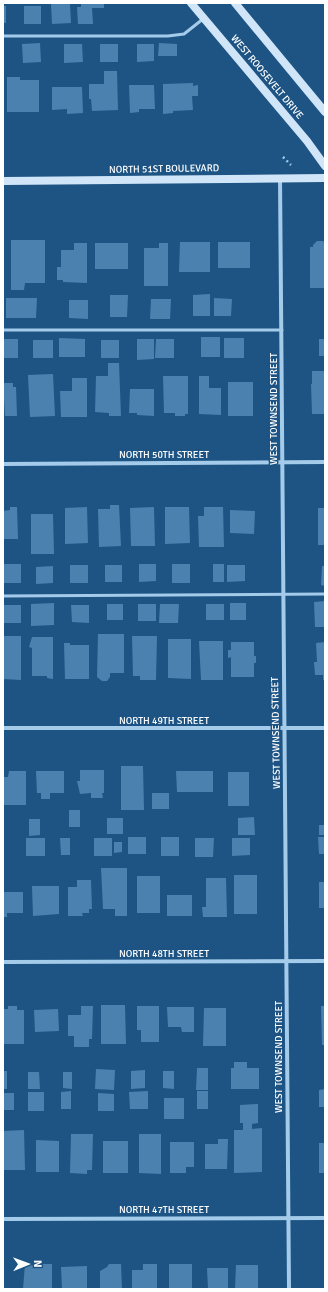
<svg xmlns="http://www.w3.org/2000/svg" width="328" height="1292" font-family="Signika,sans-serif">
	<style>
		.building { fill: #4a81af }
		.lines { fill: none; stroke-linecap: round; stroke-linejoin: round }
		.path { stroke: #a4cbea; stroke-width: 2.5; stroke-dasharray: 2 3; stroke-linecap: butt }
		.lane { stroke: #a4cbea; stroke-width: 3 }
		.street { stroke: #a4cbea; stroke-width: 4 }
		.secondary { stroke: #d0e5f8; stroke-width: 8 }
		.labels { text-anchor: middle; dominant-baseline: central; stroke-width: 3; stroke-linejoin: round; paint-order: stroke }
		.street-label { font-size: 10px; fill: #fff; stroke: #1d5484 }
	</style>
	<rect width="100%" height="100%" fill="#1d5484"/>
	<g class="building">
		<path d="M81,3H104V8H92L93,24H78L77,7H81Z"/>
		<path d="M51,4H70L71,23L52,24Z"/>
		<rect x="3" y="6" width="3" height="17"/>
		<rect x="24" y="6" width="17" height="18"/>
		<path d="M40,43L41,62L23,63L22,44Z"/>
		<path d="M159,43L177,44V56H158Z"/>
		<path d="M64,44H82L83,62L64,63Z"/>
		<rect x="100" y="44" width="18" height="18"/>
		<path d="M137,44H154V61L137,62Z"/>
		<path d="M104,71H117L118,110L92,111L91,99H89V84H104Z"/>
		<path d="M7,77H20V80H39V112H7Z"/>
		<path d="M193,83V86L198,85V96H192L193,110L173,111V113L163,114V84Z"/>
		<path d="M129,85H154L155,109H139V112L130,113Z"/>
		<path d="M52,87H82L83,113L67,114V109L52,110Z"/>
		<path d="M11,240H45V283H25L24,290H11Z"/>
		<path d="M317,241H323L325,243V288H310V247H313V245Z"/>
		<path d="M180,242H210V272H179Z"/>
		<rect x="218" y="242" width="32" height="26"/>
		<path d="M74,243H87V283L63,282V280H57V267H61V250H74Z"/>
		<rect x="95" y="243" width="33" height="26"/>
		<path d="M159,243H168V286H144V248H159Z"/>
		<path d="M210,294V316H193V295Z"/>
		<path d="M110,295H128L127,317H110Z"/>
		<path d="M6,298H37L36,318H6Z"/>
		<path d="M214,298L232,299L231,316H214Z"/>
		<path d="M151,299H171L170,319H150Z"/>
		<path d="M69,300H88V319L69,318Z"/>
		<rect x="201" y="337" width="19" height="20"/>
		<path d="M59,338L85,339V357H59Z"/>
		<rect x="224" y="338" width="20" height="20"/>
		<rect x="3" y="339" width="15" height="19"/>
		<path d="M137,339H154V359L137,360Z"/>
		<path d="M156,339H174V358H155Z"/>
		<rect x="319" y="339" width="6" height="17"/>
		<rect x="33" y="340" width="20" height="18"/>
		<rect x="101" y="340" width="18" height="18"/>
		<path d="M108,363H119L121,416H109V413L95,412L96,376H108Z"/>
		<path d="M312,371H325V414H312L311,384H312Z"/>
		<path d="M53,374L55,416L30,417L28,375Z"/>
		<path d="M163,376H188V414H185V416H175V413H164Z"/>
		<path d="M199,376H209V388H221V415L199,414Z"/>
		<path d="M72,378H87V417H61L60,391H72Z"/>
		<rect x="228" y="382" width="25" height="34"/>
		<path d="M3,383H13V387H16L17,416H5Z"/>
		<path d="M130,389H154V416L137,415V413H129Z"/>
		<path d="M110,505H119L121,546L99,547L98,509H110Z"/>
		<path d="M10,507H17L18,539H3V511L10,510Z"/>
		<path d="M87,507L88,543L65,544V508Z"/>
		<path d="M154,507L155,546H131L130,508Z"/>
		<path d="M165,507H189L190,543L165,544Z"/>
		<path d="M204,507H223L224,547H199L198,516H204Z"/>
		<rect x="318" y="508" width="7" height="37"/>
		<path d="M230,510L255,511L254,534L230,533Z"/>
		<path d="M31,514H53L54,554H31Z"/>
		<rect x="3" y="564" width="18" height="19"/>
		<path d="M139,564H156V581L139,582Z"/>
		<rect x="172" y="564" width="18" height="19"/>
		<rect x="213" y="564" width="11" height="18"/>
		<rect x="70" y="565" width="18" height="18"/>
		<rect x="105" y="565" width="17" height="17"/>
		<path d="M227,565H245V581L227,582Z"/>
		<path d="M53,566V583L36,584V567Z"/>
		<path d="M322,566H325V586L321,585Z"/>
		<path d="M325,601V627H315L314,602Z"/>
		<path d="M54,603V625L31,626V604Z"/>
		<rect x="230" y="603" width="16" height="17"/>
		<rect x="107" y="604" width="16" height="16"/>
		<rect x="138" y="604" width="18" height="17"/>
		<path d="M160,604H179L178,623H159Z"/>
		<rect x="206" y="604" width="18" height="16"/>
		<rect x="3" y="605" width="18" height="18"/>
		<path d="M71,605H89V623L72,622Z"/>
		<path d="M98,634H124V673H110V677L107,681H102L97,677Z"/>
		<path d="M3,636H21V680L3,679Z"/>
		<path d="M132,636H157L156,680H140V676H133Z"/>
		<path d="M32,637H53V679L47,678V676H32V648L29,647Z"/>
		<path d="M168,639H191V679L168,678Z"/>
		<path d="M199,641H223V680H201Z"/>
		<path d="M231,642H254V656H256V663H254V677H231V657L228,658V650H231Z"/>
		<path d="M325,642V680H323V675H315L314,662H317L316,643Z"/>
		<path d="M64,643H70V645H89V679H65Z"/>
		<path d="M121,766H143L144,810H121Z"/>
		<path d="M80,770H104V793H102L103,798H91V793L80,794L77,781H80Z"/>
		<path d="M9,771H26V805H3V777H8Z"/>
		<path d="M36,771H64V793H50V799H41V793H37Z"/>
		<path d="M176,771H213V792H177Z"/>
		<rect x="228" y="772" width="21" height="34"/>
		<rect x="152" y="793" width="17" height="16"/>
		<rect x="69" y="810" width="11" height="17"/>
		<path d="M254,817L255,835H238V818Z"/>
		<rect x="107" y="818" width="16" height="16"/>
		<path d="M29,819H40V835L29,836Z"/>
		<rect x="319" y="825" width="6" height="10"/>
		<rect x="128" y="837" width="18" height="17"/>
		<rect x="161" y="837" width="18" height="19"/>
		<path d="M318,837H325V854H319Z"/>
		<rect x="26" y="838" width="19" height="18"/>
		<path d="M60,838H70V855H61Z"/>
		<rect x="94" y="838" width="18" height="18"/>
		<path d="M195,838H214L213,857H195Z"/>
		<path d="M232,838H250V855L232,856Z"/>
		<path d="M114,842H122V852L114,853Z"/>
		<path d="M101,868H127V916H115V909H103Z"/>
		<rect x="234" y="875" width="23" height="39"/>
		<rect x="137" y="876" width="23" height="37"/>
		<path d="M206,878H226L227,917H203L202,907H206Z"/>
		<path d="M77,880H91L92,909H89V913H82L83,916H68V887H77Z"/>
		<rect x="319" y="882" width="6" height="26"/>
		<path d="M32,886H59V914L33,916Z"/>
		<path d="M3,892H23V913H7V917H3Z"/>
		<rect x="167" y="895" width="25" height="21"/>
		<path d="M101,1005H125L126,1044H101Z"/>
		<path d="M8,1006H17V1010H24V1044H3V1009H8Z"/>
		<path d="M81,1006H93L92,1039H89V1047H74V1036H68V1015H81Z"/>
		<path d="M137,1006H159V1042H141V1030H137Z"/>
		<path d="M321,1006H325V1045H322Z"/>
		<path d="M167,1007H194V1032H182L181,1027H168Z"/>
		<path d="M204,1008H226V1046H203Z"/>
		<path d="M58,1009L59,1031L35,1032L34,1010Z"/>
		<path d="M234,1062H247V1068H259V1089H231V1068H234Z"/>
		<path d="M197,1068H208V1090H196Z"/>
		<path d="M96,1069L115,1070L114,1090L95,1089Z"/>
		<path d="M145,1070V1088L131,1089V1071Z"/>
		<rect x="3" y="1071" width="4" height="18"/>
		<path d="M163,1071H174V1089L163,1088Z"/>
		<path d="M28,1072H39L40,1089H28Z"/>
		<path d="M63,1072H72V1089L63,1088Z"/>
		<path d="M325,1089V1107H319V1090Z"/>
		<path d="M71,1091V1109H61V1092Z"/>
		<path d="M148,1091V1109H130L129,1092Z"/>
		<rect x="197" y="1091" width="11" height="18"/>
		<rect x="28" y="1092" width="16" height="19"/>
		<rect x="3" y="1093" width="11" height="17"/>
		<path d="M98,1093L114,1094V1111H98Z"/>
		<rect x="164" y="1098" width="20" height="21"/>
		<path d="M258,1104V1123L252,1124V1129L262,1128V1172L234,1173V1130H243V1123H240V1105Z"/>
		<path d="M24,1130L25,1170H3V1131Z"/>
		<path d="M71,1134H93L92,1170H87V1174L70,1173Z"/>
		<path d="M139,1134H161V1174L139,1173Z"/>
		<path d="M218,1139H228L227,1169H205V1144H218Z"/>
		<path d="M36,1140L59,1141V1172H36Z"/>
		<rect x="103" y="1141" width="25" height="32"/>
		<path d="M170,1142H194V1167H186V1173H170Z"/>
		<rect x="319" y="1143" width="6" height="30"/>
		<path d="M25,1264H52V1289H23Z"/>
		<path d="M109,1264H121L122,1289H100V1271L107,1267Z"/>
		<path d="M143,1264H157V1289H132V1270H143Z"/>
		<rect x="169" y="1264" width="23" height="25"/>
		<path d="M236,1265H258V1289H235Z"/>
		<path d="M87,1266V1289H62L61,1267Z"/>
		<path d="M207,1268H228V1289H208Z"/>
	</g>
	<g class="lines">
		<path class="path" d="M283,157L291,165"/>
		<g class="lane">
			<path d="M3,36H168L184,34L203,19"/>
			<path d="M3,330H282"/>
			<path d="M3,596L325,594"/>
		</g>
		<g class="street">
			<path d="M280,177L289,1289"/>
			<path d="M3,464L325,462"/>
			<path d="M3,728H325"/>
			<path d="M3,962L325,961"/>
			<path d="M3,1219L325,1218"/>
		</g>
		<g class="secondary">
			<path d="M191,3L307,141L325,166"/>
			<path d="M235,3L325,112"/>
			<path d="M3,181L325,178"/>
		</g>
	</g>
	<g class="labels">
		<g class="street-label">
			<text transform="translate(267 77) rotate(50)">WEST ROOSEVELT DRIVE</text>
			<text transform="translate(164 169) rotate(-1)">NORTH 51ST BOULEVARD</text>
			<text transform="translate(274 409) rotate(-90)">WEST TOWNSEND STREET</text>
			<text x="164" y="455">NORTH 50TH STREET</text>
			<text x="164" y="721">NORTH 49TH STREET</text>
			<text transform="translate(276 733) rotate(-91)">WEST TOWNSEND STREET</text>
			<text x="164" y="954">NORTH 48TH STREET</text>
			<text transform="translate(279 1057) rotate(-90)">WEST TOWNSEND STREET</text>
			<text x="164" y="1210">NORTH 47TH STREET</text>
		</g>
	</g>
	<rect width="328" height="1292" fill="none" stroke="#ffffff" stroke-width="8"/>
	<g transform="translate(28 1264) rotate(89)" stroke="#1d5484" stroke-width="3" paint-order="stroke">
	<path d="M0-3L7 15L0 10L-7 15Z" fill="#ffffff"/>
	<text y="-6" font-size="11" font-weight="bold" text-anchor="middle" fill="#ffffff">N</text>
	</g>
</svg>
